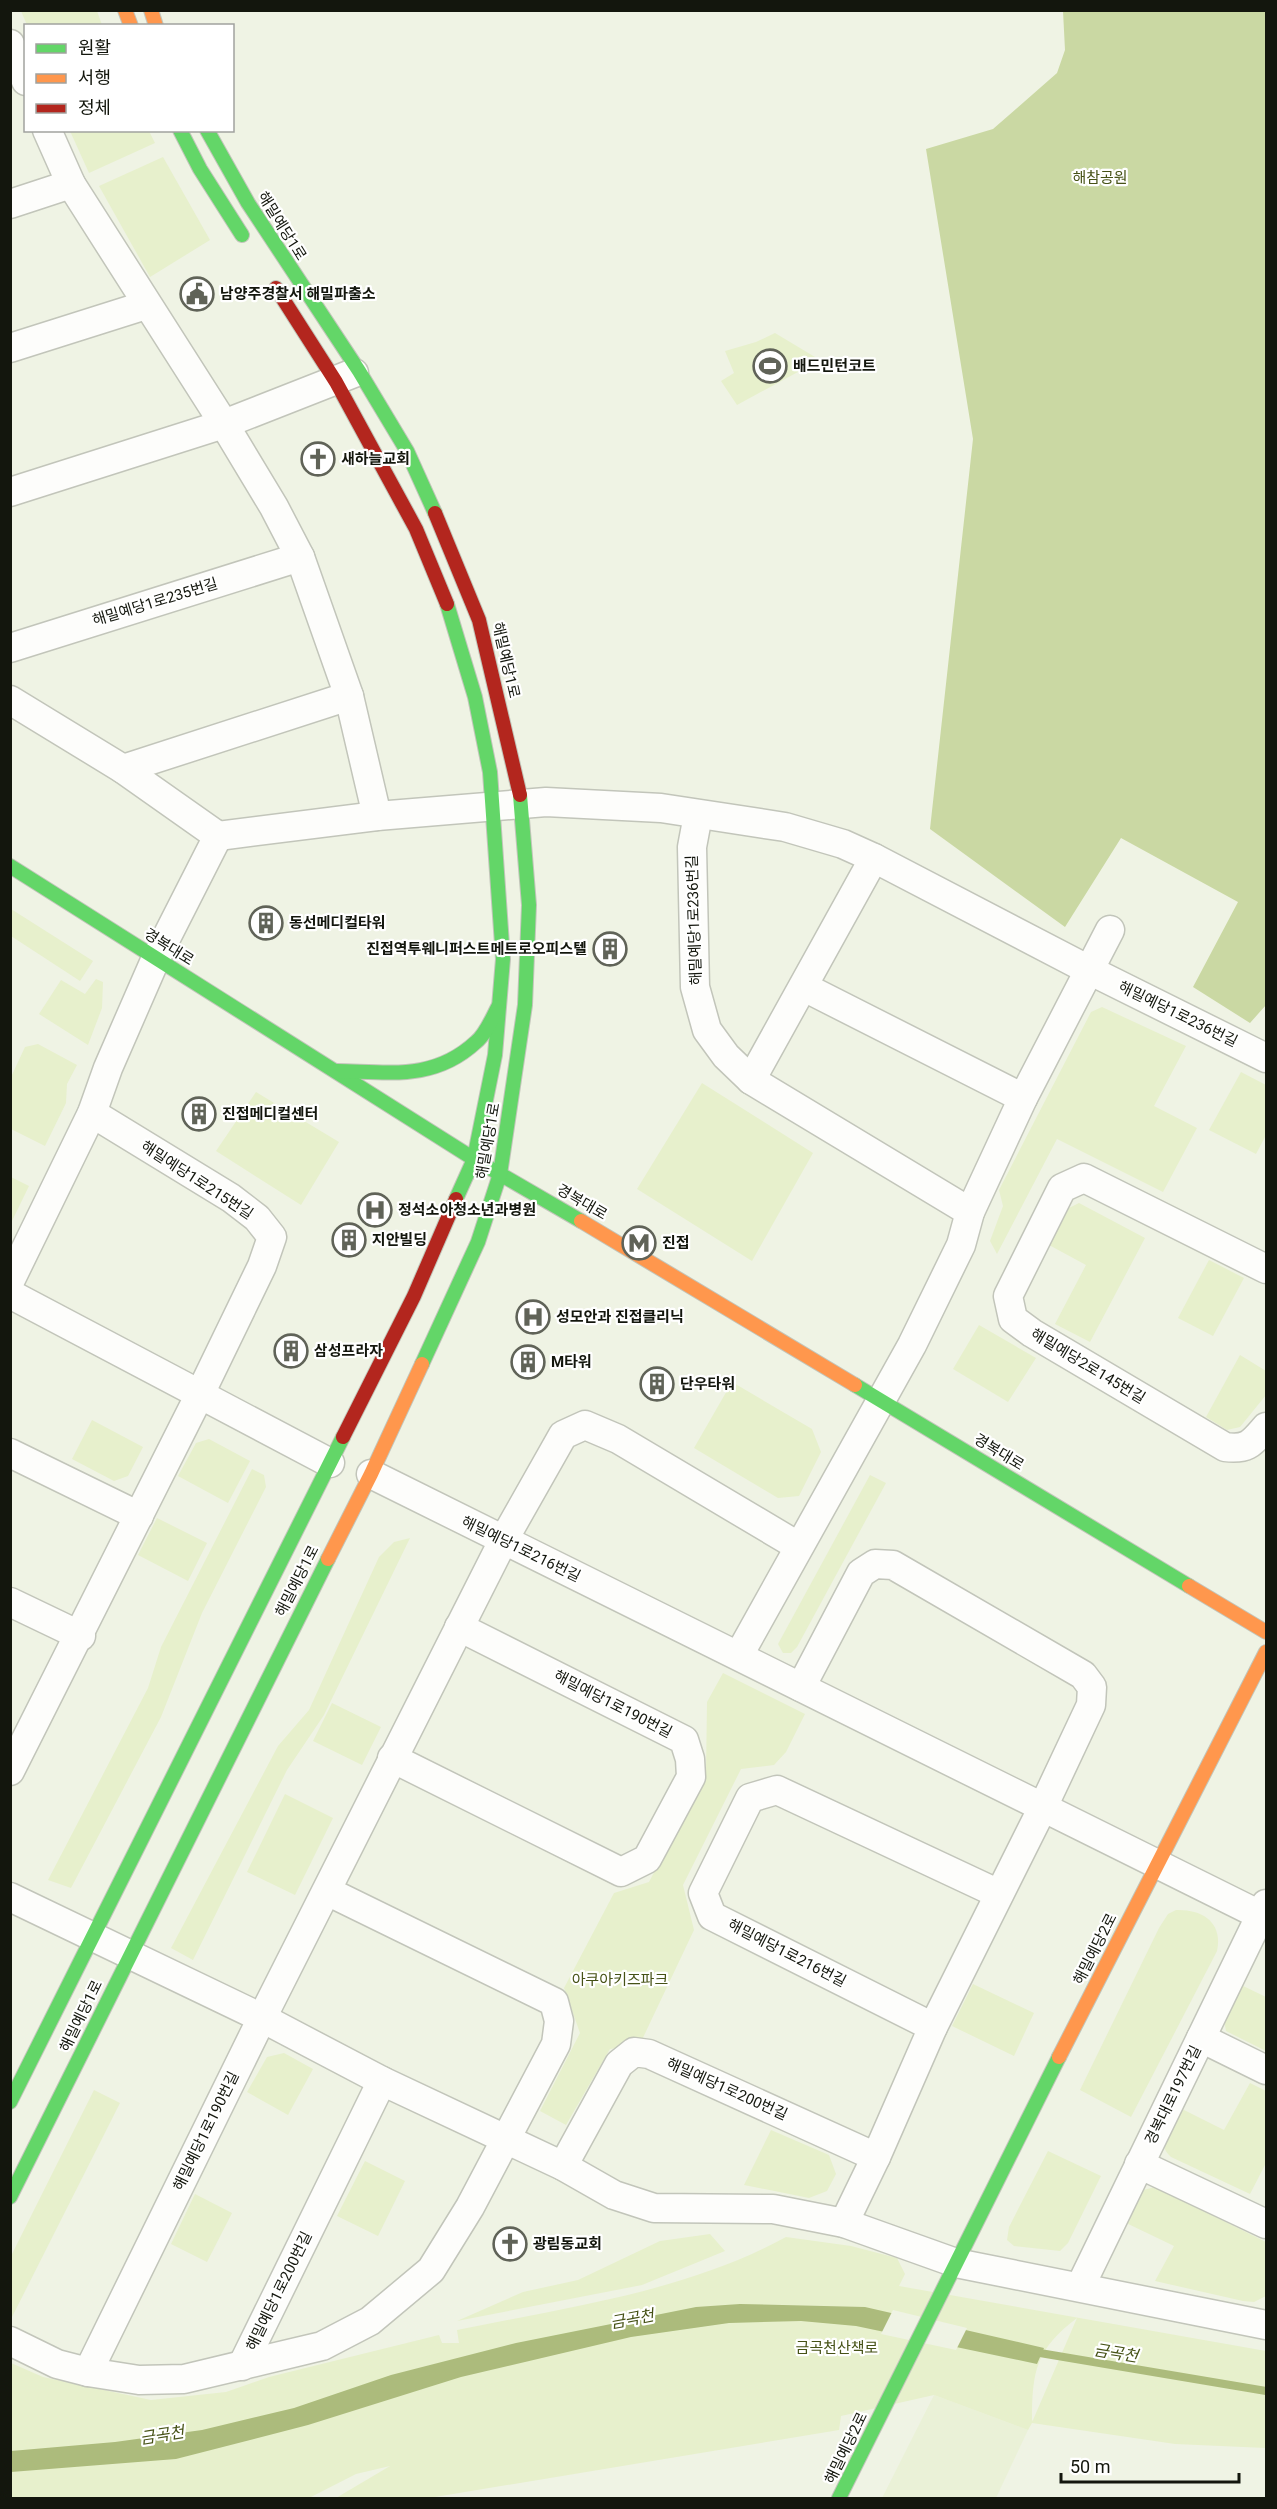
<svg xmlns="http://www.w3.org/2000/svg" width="1277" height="2509" font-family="Roboto,'Noto Sans KR',sans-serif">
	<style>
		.built { fill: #eaf1d7 }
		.green { fill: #e7f0cc; fill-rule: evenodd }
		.forest { fill: #cad8a3 }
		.water { fill: #acbb7c }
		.pier { fill: #eff3e4 }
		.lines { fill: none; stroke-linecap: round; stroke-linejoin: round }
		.stream { stroke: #acbb7c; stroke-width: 8 }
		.street-casing { stroke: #c2c5ba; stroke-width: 31 }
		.fast-casing { stroke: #c2c5ba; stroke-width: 16 }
		.slow-casing { stroke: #c2c5ba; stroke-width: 16 }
		.jam-casing { stroke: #c2c5ba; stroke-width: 16 }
		.street { stroke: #fdfdfb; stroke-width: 28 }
		.fast { stroke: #63d668; stroke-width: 14 }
		.slow { stroke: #ff974d; stroke-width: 14 }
		.jam { stroke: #b3261e; stroke-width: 14 }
		.labels { text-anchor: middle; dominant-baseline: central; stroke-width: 4.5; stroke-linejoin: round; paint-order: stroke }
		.park-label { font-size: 15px; fill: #465216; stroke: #fff }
		.street-label { font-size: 15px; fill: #13160d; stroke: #fff }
		.poi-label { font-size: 15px; font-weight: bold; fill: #13160d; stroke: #fff; text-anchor: start }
		.water-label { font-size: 16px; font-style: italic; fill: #455115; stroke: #fff }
	</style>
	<rect width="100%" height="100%" fill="#eff3e4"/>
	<path class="built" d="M934,2395L1028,2430L996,2498H882Z"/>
	<g class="green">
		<path d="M21,11H97L102,25H27Z"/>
		<path d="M70,131H149L155,143L89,173Z"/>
		<path d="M163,157L210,240L150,277L99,186Z"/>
		<path d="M775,333L820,360L737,405L721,381L734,373L725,351L756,342Z"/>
		<path d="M11,909L93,961L80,981L11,936Z"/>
		<path d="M96,979L103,982L102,1008L88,1045L39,1014L61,980L85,994Z"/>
		<path d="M1102,1007L1186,1046L1154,1106L1197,1128L1163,1192L1057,1139L997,1254L990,1241L1003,1206L999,1190L1091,1012Z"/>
		<path d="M38,1044L77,1065L67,1084L66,1103L45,1146L11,1129V1077L25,1047Z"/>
		<path d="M1241,1072L1266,1085V1135L1256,1154L1209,1130Z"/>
		<path d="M702,1083L813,1153L752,1261L637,1189Z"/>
		<path d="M256,1092L339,1142L301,1205L216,1151Z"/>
		<path d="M11,1177L29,1186L11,1223Z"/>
		<path d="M1079,1203L1145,1238L1090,1342L1055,1324L1086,1265L1049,1245L1069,1208Z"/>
		<path d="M1209,1260L1244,1278L1213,1336L1178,1318Z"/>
		<path d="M979,1325L1036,1358L1008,1402L953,1369Z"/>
		<path d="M1240,1355L1266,1371V1395L1240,1427L1227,1430L1206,1417Z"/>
		<path d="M732,1382L812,1429L821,1452L799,1496L778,1498L694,1448Z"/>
		<path d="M92,1420L143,1447L128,1476L114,1481L72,1459Z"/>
		<path d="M209,1439L250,1461L228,1503L178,1476L196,1443Z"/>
		<path d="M252,1469L264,1475L266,1487L202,1613L161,1717L71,1888L48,1880L148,1688L161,1647Z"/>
		<path d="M870,1475L886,1483L797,1647L791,1653H783L778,1644Z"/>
		<path d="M157,1518L207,1543L188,1581L138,1555Z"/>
		<path d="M410,1538L324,1715L287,1770L193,1960L171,1948L278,1746L309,1710L379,1557L394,1542Z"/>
		<path d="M723,1673L805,1714L786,1752L774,1765L741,1769L683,1885L694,1930L640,2044L610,2049L566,2125L540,2111L580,2033L564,1988L614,1893L649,1882L706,1773L707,1702Z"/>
		<path d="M332,1703L381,1727L362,1765L313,1741Z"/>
		<path d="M285,1794L333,1818L295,1895L247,1872Z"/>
		<path d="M1176,1910C1203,1909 1223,1923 1217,1951L1131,2117L1080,2090L1159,1928L1168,1914Z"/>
		<path d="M973,1984L1034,2013L1014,2056L952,2026Z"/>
		<path d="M1239,1984L1266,1997V2051L1226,2031L1224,2020Z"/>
		<path d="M284,2053L313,2069L288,2115L247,2092L267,2057Z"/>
		<path d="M1250,2083L1266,2091V2163L1250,2194L1171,2157C1154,2141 1168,2124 1176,2106L1224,2130Z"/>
		<path d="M94,2090L120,2103L11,2319V2256Z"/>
		<path d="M771,2130L829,2155L836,2174L827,2191L809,2198L744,2185Z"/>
		<path d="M1048,2151L1101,2176L1068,2243L1060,2251L1014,2246L1007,2240L1009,2227Z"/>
		<path d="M365,2161L405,2181L378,2236L337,2216Z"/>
		<path d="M1155,2187L1266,2242V2296L1254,2302L1243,2301L1155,2281L1174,2246L1122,2221L1139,2191Z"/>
		<path d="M195,2194L232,2213L207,2262L171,2244Z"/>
		<path d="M710,2234L725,2251L642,2285L457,2321L523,2292L578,2280L660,2241Z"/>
		<path d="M786,2237L851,2246L897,2258L905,2274L899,2286L1266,2351V2448L1175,2444L1032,2423L1028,2430L934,2395L841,2416L839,2430L429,2498H336L390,2466L356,2474L309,2498H11V2363L43,2377L151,2400L226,2392L269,2377L439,2335L442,2343H459L457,2330C568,2307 685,2292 786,2237ZM1077,2318L1033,2420L1032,2421C1032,2371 1036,2349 1077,2318Z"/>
	</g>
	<path class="forest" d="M1063,11H1266V1005L1250,1023L1193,987L1238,902L1121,838L1065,927L930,829L973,439L926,149L993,129L1057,73L1065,50Z"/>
	<path class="water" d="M740,2304L865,2307L1044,2348L1037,2364L856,2326L801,2321L729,2323L631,2337L461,2377L308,2425L176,2459L11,2472V2451L115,2442L202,2430L294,2408L391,2375L516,2343L696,2307Z"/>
	<path class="pier" d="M893,2310L967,2328L956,2350L881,2334Z"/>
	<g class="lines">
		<path class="stream" d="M1034,2352L1266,2391"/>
		<defs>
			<g id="street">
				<path d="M10,44L26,81"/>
				<path d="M47,130L71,184L224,424L274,507L300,557L349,696L377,816"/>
				<path d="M10,204L71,184"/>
				<path d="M10,348L146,305"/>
				<path d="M10,492L224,424L354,373"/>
				<path d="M10,648L300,557"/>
				<path d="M10,700L123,769L218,836L377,816L546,802L661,808L785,827L843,844L874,858L1089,970L1266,1058"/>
				<path d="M123,769L349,696"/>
				<path d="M698,815L692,847L695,987L707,1030L726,1056L751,1080L970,1212"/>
				<path d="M804,987L1023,1098"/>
				<path d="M751,1080L874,858"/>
				<path d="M1266,1269L1084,1178L1062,1188L1008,1296L1013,1319L1032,1333L1225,1447C1248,1450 1252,1443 1266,1427"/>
				<path d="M10,1281L92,1113L108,1068L156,958L218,836"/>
				<path d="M10,1294L330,1463"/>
				<path d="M10,1453L139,1516"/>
				<path d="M371,1474L1266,1918"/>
				<path d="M10,1602L81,1636"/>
				<path d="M739,1655L912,1345L961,1245L970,1212L1023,1098L1110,930"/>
				<path d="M801,1687L861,1573L875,1564L893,1565L1083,1675L1092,1687L1091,1705L1043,1807L933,2027L876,2157"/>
				<path d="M392,1758L621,1872L647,1859L691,1777L690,1759L684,1740L459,1627"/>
				<path d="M10,1771L199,1396L262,1266L272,1237L257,1218L231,1198L92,1113"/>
				<path d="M10,1897L262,2018L382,2081L563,2166L614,2195L654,2208L773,2209L844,2223L956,2263L1266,2325"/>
				<path d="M933,2027L712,1916L703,1893L750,1798L777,1790L999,1894"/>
				<path d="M1201,2038L1266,2070"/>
				<path d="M1139,2164L1266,2224"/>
				<path d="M563,2166L619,2064L634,2052L649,2054L876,2157L844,2223"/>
				<path d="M1080,2287L1266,1904"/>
				<path d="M10,2341L57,2364L88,2372L139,2380L184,2379L322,2346L370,2321L431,2270L470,2207L556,2044L559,2021L554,2002L327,1891"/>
				<path d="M242,2366L382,2081"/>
				<path d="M88,2372L262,2018L503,1541L563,1435L585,1425L618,1439L798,1546"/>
			</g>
			<g id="fast">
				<path d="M180,130L200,169L242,235"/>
				<path d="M207,130L248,203L359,371L407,451L435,513"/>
				<path d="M447,604L475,697L490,772L503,959L495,1055L474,1159L456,1199"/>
				<path d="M10,866L474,1159L581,1221"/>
				<path d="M337,1071C389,1072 434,1081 476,1042C486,1034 492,1018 498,1007"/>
				<path d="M422,1364L478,1242L500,1174L525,1005L529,905L520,795"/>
				<path d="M855,1385L1189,1586"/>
				<path d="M10,2102L343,1437"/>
				<path d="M10,2197L328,1559"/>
				<path d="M839,2498L1059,2057"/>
			</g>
			<g id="slow">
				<path d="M125,10L131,26"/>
				<path d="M151,10L156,26"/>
				<path d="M581,1221L855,1385"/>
				<path d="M328,1559L371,1474L422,1364"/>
				<path d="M1189,1586L1266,1632"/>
				<path d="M1059,2057L1266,1652"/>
			</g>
			<g id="jam">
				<path d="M276,288L336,382L416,529L447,604"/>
				<path d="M435,513L479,620L520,795"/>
				<path d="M343,1437L414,1296L456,1199"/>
			</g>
		</defs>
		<use href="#street" class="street-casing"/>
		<use href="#fast" class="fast-casing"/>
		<use href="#slow" class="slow-casing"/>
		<use href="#jam" class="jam-casing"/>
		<use href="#street" class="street"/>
		<use href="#fast" class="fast"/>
		<use href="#slow" class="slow"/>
		<use href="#jam" class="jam"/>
	</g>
	<defs>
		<symbol id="civic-ring" viewBox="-11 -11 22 22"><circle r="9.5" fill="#fff" stroke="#606358" stroke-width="1.5"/><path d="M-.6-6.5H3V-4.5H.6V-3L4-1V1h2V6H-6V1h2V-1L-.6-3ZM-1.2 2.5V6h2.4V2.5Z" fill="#606358"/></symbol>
		<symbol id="stadium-ring" viewBox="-11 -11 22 22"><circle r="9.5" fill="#fff" stroke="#606358" stroke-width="1.5"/><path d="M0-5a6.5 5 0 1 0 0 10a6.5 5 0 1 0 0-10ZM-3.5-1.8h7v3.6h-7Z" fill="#606358"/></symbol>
		<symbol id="church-ring" viewBox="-11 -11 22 22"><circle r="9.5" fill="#fff" stroke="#606358" stroke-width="1.5"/><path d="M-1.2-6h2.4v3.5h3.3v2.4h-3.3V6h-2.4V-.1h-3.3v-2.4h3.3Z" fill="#606358"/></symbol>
		<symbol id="building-ring" viewBox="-11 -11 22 22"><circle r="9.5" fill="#fff" stroke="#606358" stroke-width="1.5"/><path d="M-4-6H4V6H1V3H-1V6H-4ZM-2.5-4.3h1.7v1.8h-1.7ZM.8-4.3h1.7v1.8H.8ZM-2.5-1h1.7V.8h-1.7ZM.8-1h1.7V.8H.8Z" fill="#606358"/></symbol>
		<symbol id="hospital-ring" viewBox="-11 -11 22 22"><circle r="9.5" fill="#fff" stroke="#606358" stroke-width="1.5"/><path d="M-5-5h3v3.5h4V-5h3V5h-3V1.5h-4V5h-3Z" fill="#606358"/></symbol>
		<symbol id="metro-ring" viewBox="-11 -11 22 22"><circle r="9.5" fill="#fff" stroke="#606358" stroke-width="1.5"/><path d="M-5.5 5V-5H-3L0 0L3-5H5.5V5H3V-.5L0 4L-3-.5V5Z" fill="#606358"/></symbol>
	</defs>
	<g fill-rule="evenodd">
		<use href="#civic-ring" x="178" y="275" width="38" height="38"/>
		<use href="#stadium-ring" x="751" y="347" width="38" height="38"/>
		<use href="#church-ring" x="299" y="440" width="38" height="38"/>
		<use href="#building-ring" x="247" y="904" width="38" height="38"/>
		<use href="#building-ring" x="591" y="930" width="38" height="38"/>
		<use href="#building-ring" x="180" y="1095" width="38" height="38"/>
		<use href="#hospital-ring" x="356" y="1191" width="38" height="38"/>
		<use href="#building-ring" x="330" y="1221" width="38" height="38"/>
		<use href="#metro-ring" x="620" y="1224" width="38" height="38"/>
		<use href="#hospital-ring" x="514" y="1298" width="38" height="38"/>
		<use href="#building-ring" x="272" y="1332" width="38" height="38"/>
		<use href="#building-ring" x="509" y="1343" width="38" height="38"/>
		<use href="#building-ring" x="638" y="1365" width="38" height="38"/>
		<use href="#church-ring" x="491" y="2225" width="38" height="38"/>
	</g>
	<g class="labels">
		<g class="park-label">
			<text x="1100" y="178">해참공원</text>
			<text x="620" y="1980">아쿠아키즈파크</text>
			<text x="837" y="2348">금곡천산책로</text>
		</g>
		<g class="street-label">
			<text transform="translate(282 226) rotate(58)">해밀예당1로</text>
			<text transform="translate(155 602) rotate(-17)">해밀예당1로235번길</text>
			<text transform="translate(506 660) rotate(77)">해밀예당1로</text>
			<text transform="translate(694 920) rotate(-92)">해밀예당1로236번길</text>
			<text transform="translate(169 947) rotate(32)">경복대로</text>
			<text transform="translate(1178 1014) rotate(26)">해밀예당1로236번길</text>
			<text transform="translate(488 1141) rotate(-80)">해밀예당1로</text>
			<text transform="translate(197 1180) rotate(33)">해밀예당1로215번길</text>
			<text transform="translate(582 1202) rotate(30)">경복대로</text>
			<text transform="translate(1088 1366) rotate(31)">해밀예당2로145번길</text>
			<text transform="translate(999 1452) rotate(31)">경복대로</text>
			<text transform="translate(521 1549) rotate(26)">해밀예당1로216번길</text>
			<text transform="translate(297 1581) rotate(-63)">해밀예당1로</text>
			<text transform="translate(613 1704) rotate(27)">해밀예당1로190번길</text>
			<text transform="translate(1095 1949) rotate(-63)">해밀예당2로</text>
			<text transform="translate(787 1953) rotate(27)">해밀예당1로216번길</text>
			<text transform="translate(81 2016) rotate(-64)">해밀예당1로</text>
			<text transform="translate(727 2089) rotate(24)">해밀예당1로200번길</text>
			<text transform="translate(1173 2095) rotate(-64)">경복대로197번길</text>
			<text transform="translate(206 2131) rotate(-64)">해밀예당1로190번길</text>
			<text transform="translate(279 2291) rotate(-64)">해밀예당1로200번길</text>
			<text transform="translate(846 2448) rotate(-64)">해밀예당2로</text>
		</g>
		<g class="poi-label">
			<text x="220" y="294">남양주경찰서 해밀파출소</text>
			<text x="793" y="366">배드민턴코트</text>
			<text x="341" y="459">새하늘교회</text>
			<text x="289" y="923">동선메디컬타워</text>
			<text x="587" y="949" text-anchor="end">진접역투웨니퍼스트메트로오피스텔</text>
			<text x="222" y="1114">진접메디컬센터</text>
			<text x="398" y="1210">정석소아청소년과병원</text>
			<text x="372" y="1240">지안빌딩</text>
			<text x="662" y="1243">진접</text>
			<text x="556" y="1317">성모안과 진접클리닉</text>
			<text x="314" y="1351">삼성프라자</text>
			<text x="551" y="1362">M타워</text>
			<text x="680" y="1384">단우타워</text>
			<text x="533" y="2244">광림동교회</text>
		</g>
		<g class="water-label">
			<text transform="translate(632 2319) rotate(-11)">금곡천</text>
			<text transform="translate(1116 2353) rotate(9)">금곡천</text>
			<text transform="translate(162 2435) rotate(-9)">금곡천</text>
		</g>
	</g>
	<rect width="1277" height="2509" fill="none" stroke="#13160d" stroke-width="24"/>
	<rect x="24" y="24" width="210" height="108" fill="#ffffff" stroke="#a1a29e" stroke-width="1.5"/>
	<rect x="36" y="44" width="30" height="9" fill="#63d668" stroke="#a1a29e" stroke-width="1.5"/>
	<text x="78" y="54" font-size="18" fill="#13160d">원활</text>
	<rect x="36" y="74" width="30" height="9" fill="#ff974d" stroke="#a1a29e" stroke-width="1.5"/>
	<text x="78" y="84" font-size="18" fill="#13160d">서행</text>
	<rect x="36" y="104" width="30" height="9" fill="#b3261e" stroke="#a1a29e" stroke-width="1.5"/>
	<text x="78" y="114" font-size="18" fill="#13160d">정체</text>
	<path d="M1061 2473v9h178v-9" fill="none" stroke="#13160d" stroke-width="3"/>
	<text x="1070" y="2473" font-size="18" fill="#13160d" stroke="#ffffff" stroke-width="4.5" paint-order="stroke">50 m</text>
</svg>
